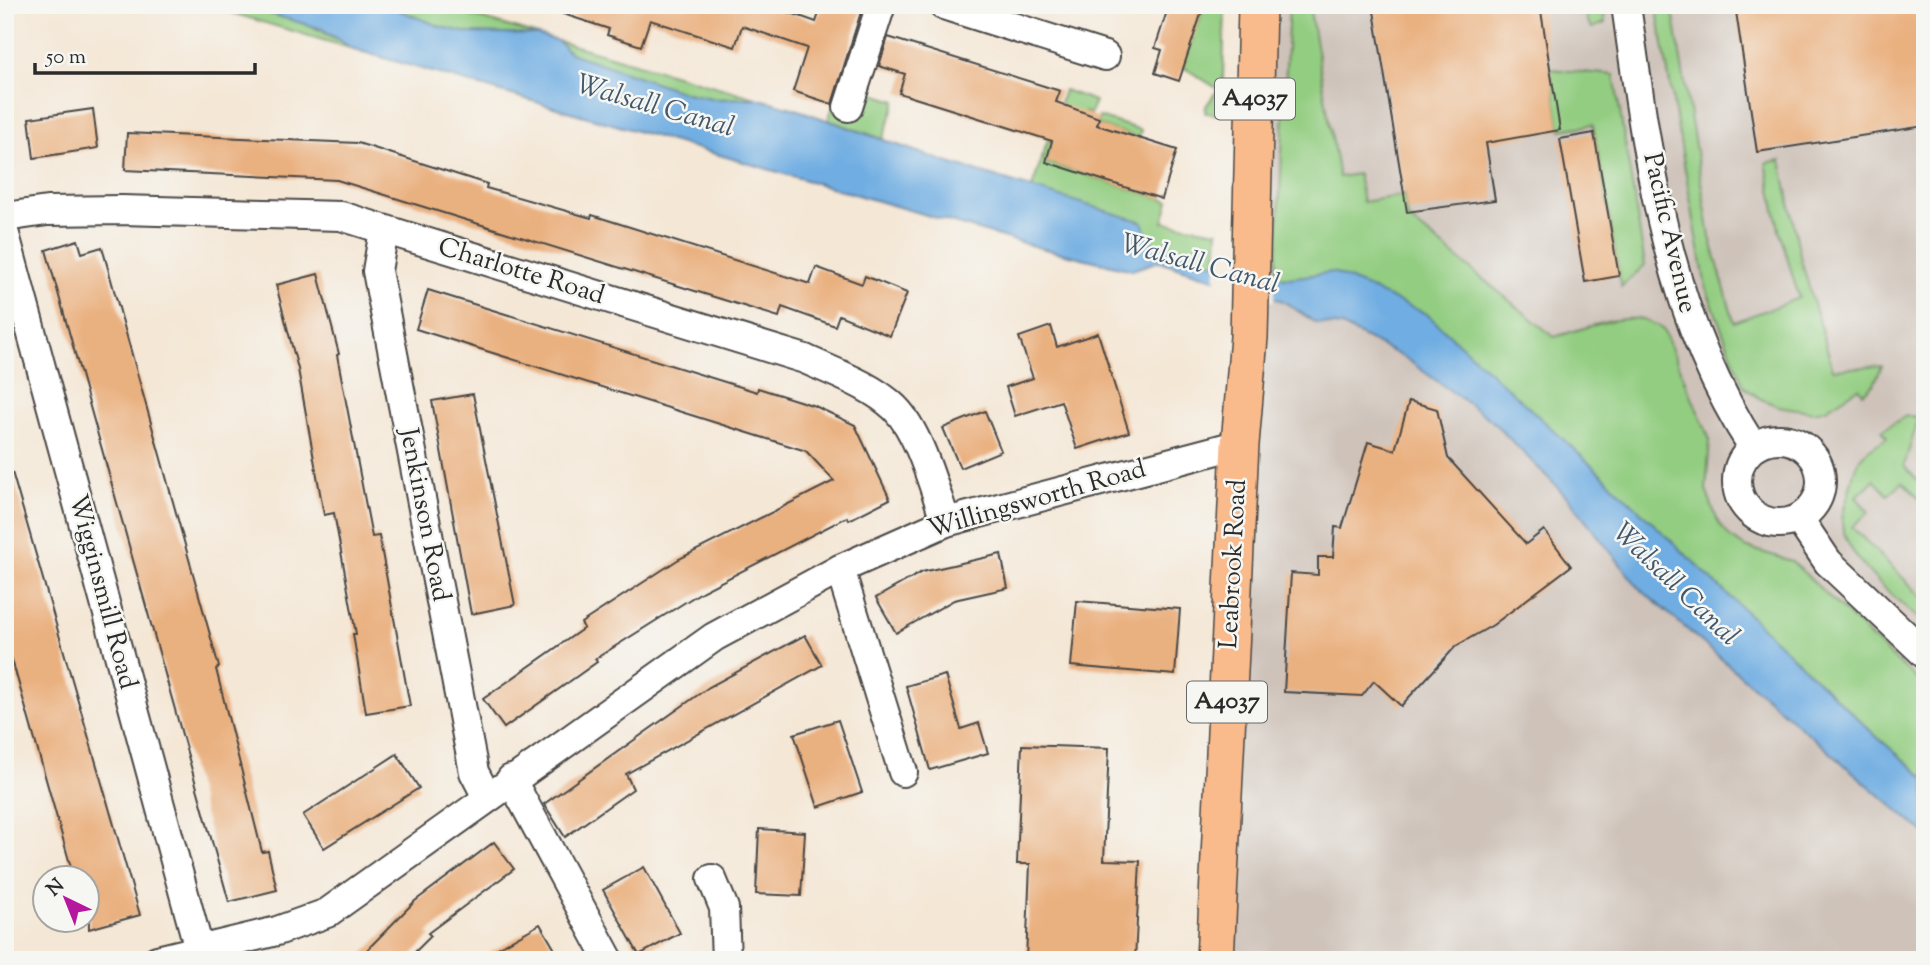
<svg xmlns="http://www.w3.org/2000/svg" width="1930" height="965" font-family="'Sorts Mill Goudy',serif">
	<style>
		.industrial { fill: #cec2b9 }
		.green { fill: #93cd81; stroke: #5f7c56; stroke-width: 2 }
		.water { fill: #70ade2; stroke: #4e6c86; stroke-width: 2 }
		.pier { fill: #f4e7d6 }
		.building { fill: #eab180 }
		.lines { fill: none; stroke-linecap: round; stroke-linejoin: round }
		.minor-casing { stroke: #494745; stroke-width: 32 }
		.major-casing { stroke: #494745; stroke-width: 40 }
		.minor { stroke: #fff; stroke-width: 28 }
		.major { stroke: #fabb8c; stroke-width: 37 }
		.labels { text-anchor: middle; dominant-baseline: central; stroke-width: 5; stroke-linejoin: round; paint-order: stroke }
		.shield { fill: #f6f6f2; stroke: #686867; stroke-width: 2 }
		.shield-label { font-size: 24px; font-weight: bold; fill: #2b2b2b }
		.street-label { font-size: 26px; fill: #2b2b2b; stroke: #f6f6f2 }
		.water-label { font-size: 28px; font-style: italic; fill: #43586b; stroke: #f6f6f2 }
	</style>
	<rect width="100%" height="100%" fill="#f6f6f2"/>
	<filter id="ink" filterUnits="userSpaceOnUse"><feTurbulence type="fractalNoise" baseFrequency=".0143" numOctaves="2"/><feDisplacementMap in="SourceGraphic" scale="14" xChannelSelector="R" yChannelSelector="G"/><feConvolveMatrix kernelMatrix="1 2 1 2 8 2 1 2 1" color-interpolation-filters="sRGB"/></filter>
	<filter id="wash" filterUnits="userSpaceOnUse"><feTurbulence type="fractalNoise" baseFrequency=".00686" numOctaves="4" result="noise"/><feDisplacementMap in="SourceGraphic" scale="28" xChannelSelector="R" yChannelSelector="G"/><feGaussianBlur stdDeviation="1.57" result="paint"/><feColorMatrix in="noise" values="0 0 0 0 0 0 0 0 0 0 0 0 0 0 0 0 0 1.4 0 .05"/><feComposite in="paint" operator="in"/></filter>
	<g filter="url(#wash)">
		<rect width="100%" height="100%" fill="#f4e7d6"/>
		<path class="industrial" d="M1257,5H1925V960H1215Z"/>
		<g class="green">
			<path d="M205,5C258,5 310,21 353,49Z"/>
			<path d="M386,5H436L538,35L468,33L441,27Z"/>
			<path d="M1204,5H1225L1222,115L1205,113L1206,106L1218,89L1183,67L1193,38L1187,24L1197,27Z"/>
			<path d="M1289,5H1309L1339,177L1358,174L1363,202L1404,195L1408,218L1554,337C1586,329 1637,304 1664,331L1710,440L1706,490L1718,522L1730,537L1745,547L1792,561L1887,653L1925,686V778L1877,737L1577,453L1289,278L1276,277Z"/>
			<path d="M1584,5H1603L1605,23L1592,28L1587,21Z"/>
			<path d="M1656,5H1672L1710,237L1734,322L1799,298L1779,230L1766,163L1781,160L1801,260L1833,369L1882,366L1874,384L1863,393L1859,388L1826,409L1814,412L1778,406L1761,399L1744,387L1706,288Z"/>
			<path d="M558,41L756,98L716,99L686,93L570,53Z"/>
			<path d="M1550,69L1614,75L1645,265L1621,287L1593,125L1560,130Z"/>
			<path d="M1064,90L1095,101L1090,114L1085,112L1082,120L1061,113L1046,162L1169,201L1163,222L1218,231L1216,264L1150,242L1032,188Z"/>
			<path d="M871,93L896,101L883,139L828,120L834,104L864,114Z"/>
			<path d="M1099,117L1141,130L1139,138L1097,125Z"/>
			<path d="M1906,416L1919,417L1904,466L1925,488V505L1903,482L1888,495L1874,480L1856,497L1869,512L1852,527L1925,600V624C1899,601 1851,564 1843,529C1840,516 1846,504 1849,492C1857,459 1856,456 1887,438L1882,430Z"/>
		</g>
		<path class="water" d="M239,5H386L441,27L468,33L538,35L558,41L570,53L686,93L716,99L756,98L793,108L946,162L1143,222L1150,242L1216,264L1276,277L1289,278L1333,272L1427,314L1613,485L1877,737L1925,778V834L1639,588L1570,500L1491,420L1405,358L1342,326L1316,323L1283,301L1159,261L1132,270L1040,248L353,49L322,29Z"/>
		<path class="pier" d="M1217,260L1276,273L1274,302L1215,283Z"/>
		<g id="blocks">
			<g class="building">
				<path d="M551,5H611L619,8L620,5H769L816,22L822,5H842L861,12L832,104L793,91L807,48L742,26L735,47L650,20L641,46L607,35L609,29L551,10Z"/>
				<path d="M1169,5H1204L1179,81L1155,73L1162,50L1155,48Z"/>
				<path d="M1373,5H1540L1560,130L1486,143L1495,200L1407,212Z"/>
				<path d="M1735,5H1925V126L1757,152Z"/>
				<path d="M888,37L1060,91L1056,102L1099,118L1097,125L1177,150L1162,199L1046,162L1052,141L899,93L905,74L879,66Z"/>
				<path d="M93,109L98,148L34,158L29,118Z"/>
				<path d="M127,133L358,143L487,184L486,188L591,218L592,215L810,284L816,267L862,284L865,276L907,293L890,336L839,315L835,326L782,307L779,317L337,180L125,170Z"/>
				<path d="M1594,133L1619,276L1585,282L1560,139Z"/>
				<path d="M78,240L82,253L102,247L219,667L216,669L262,852L268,851L277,890L229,902L46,250Z"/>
				<path d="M318,274L339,354L337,355L372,537L379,536L410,706L366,713L353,634H356L334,513L324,515L298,369L276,285Z"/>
				<path d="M428,290L757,392L758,388L815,406L855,425L890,499L849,520L847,517L703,591L595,659L597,662L504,728L483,699L584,628L581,623L679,559L834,481L806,451L416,329Z"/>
				<path d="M1051,326L1057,347L1098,333L1129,432L1077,449L1061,401L1015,416L1006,387L1033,378L1019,337Z"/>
				<path d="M473,394L515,605L471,614L432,401Z"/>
				<path d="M1409,401L1437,409L1448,458L1526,544L1544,530L1571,566L1493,625L1456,646L1401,706L1374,681L1362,696L1284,692L1291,573L1318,575V557H1333L1335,527L1342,528L1368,442L1395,450Z"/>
				<path d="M985,411L1001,451L960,468L943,428Z"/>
				<path d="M5,472H12L140,915L89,929L88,878H74L5,635Z"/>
				<path d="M1001,554L1008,588L954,600L896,633L876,598L922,572Z"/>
				<path d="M1077,601L1180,609L1175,675L1071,666Z"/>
				<path d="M805,635L822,665L626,774L633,789L565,837L544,804L709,687Z"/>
				<path d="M945,675L961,729L979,723L988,753L930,770L906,686Z"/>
				<path d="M838,720L862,792L818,807L794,734Z"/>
				<path d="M1022,745L1109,748L1104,860L1140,861L1135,960H1026L1030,864H1017Z"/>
				<path d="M397,754L419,788L324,848L303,815Z"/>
				<path d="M759,829L805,832L801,896L756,894Z"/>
				<path d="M494,842L514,869L428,933L431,936L407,960H357L415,901Z"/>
				<path d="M644,867L680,933L639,955L603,890Z"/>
				<path d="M540,924L561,960H477Z"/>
			</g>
		</g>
	</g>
	<g filter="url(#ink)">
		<use href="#blocks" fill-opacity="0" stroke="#494745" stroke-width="2"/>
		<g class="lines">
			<defs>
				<g id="minor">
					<path d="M943,5L1105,56"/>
					<path d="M1626,5C1648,161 1666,313 1753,447"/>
					<path d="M848,107L881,5"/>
					<path d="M5,217L47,211L122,210L341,216L805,359C835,373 871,385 895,408C920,433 934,489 946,522"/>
					<path d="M384,230L377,271L474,772L487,797"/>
					<path d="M5,235L199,949"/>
					<circle cx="1779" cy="481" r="42"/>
					<path d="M1799,519L1828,562L1925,654"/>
					<path d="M840,569L903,772"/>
					<path d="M511,779L609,960"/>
					<path d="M712,879L724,908L726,960"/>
					<path d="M157,960L277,931L327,913L714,637L840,569L946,522L1240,444"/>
				</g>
				<path id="major" d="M1215,960L1240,444L1249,337L1257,5"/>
			</defs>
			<use href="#minor" class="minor-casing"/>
			<use href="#major" class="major-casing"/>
			<use href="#minor" class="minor"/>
			<use href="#major" class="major"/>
		</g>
	</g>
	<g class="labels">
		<g class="shield">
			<rect x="1215" y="78.5" width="80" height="41" rx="5"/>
			<rect x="1187" y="681.5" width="80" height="41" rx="5"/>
		</g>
		<g class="shield-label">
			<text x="1255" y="99">A4037</text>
			<text x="1227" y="702">A4037</text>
		</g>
		<g class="street-label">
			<text transform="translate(1669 233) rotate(77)">Pacific Avenue</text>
			<text transform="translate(521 272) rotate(17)">Charlotte Road</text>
			<text transform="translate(1037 500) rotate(-16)">Willingsworth Road</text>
			<text transform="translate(424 515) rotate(79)">Jenkinson Road</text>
			<text transform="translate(1234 564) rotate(-87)">Leabrook Road</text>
			<text transform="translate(102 592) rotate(75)">Wigginsmill Road</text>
		</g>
		<g class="water-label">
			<text transform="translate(655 107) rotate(16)">Walsall Canal</text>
			<text transform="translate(1200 265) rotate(15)">Walsall Canal</text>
			<text transform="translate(1675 585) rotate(44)">Walsall Canal</text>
		</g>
	</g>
	<rect width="1930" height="965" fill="none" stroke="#f6f6f2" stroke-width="28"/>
	<g transform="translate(66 899) rotate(317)"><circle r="33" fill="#f6f6f2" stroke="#a5a5a2" stroke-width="2"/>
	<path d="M0-5L12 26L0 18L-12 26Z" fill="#b5179e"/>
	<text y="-10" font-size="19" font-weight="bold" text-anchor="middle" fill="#2b2b2b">N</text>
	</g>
	<path d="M35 63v10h220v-10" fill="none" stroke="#2b2b2b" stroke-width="3.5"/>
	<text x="46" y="63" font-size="21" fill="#2b2b2b" stroke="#f6f6f2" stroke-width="5" paint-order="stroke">50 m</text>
</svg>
